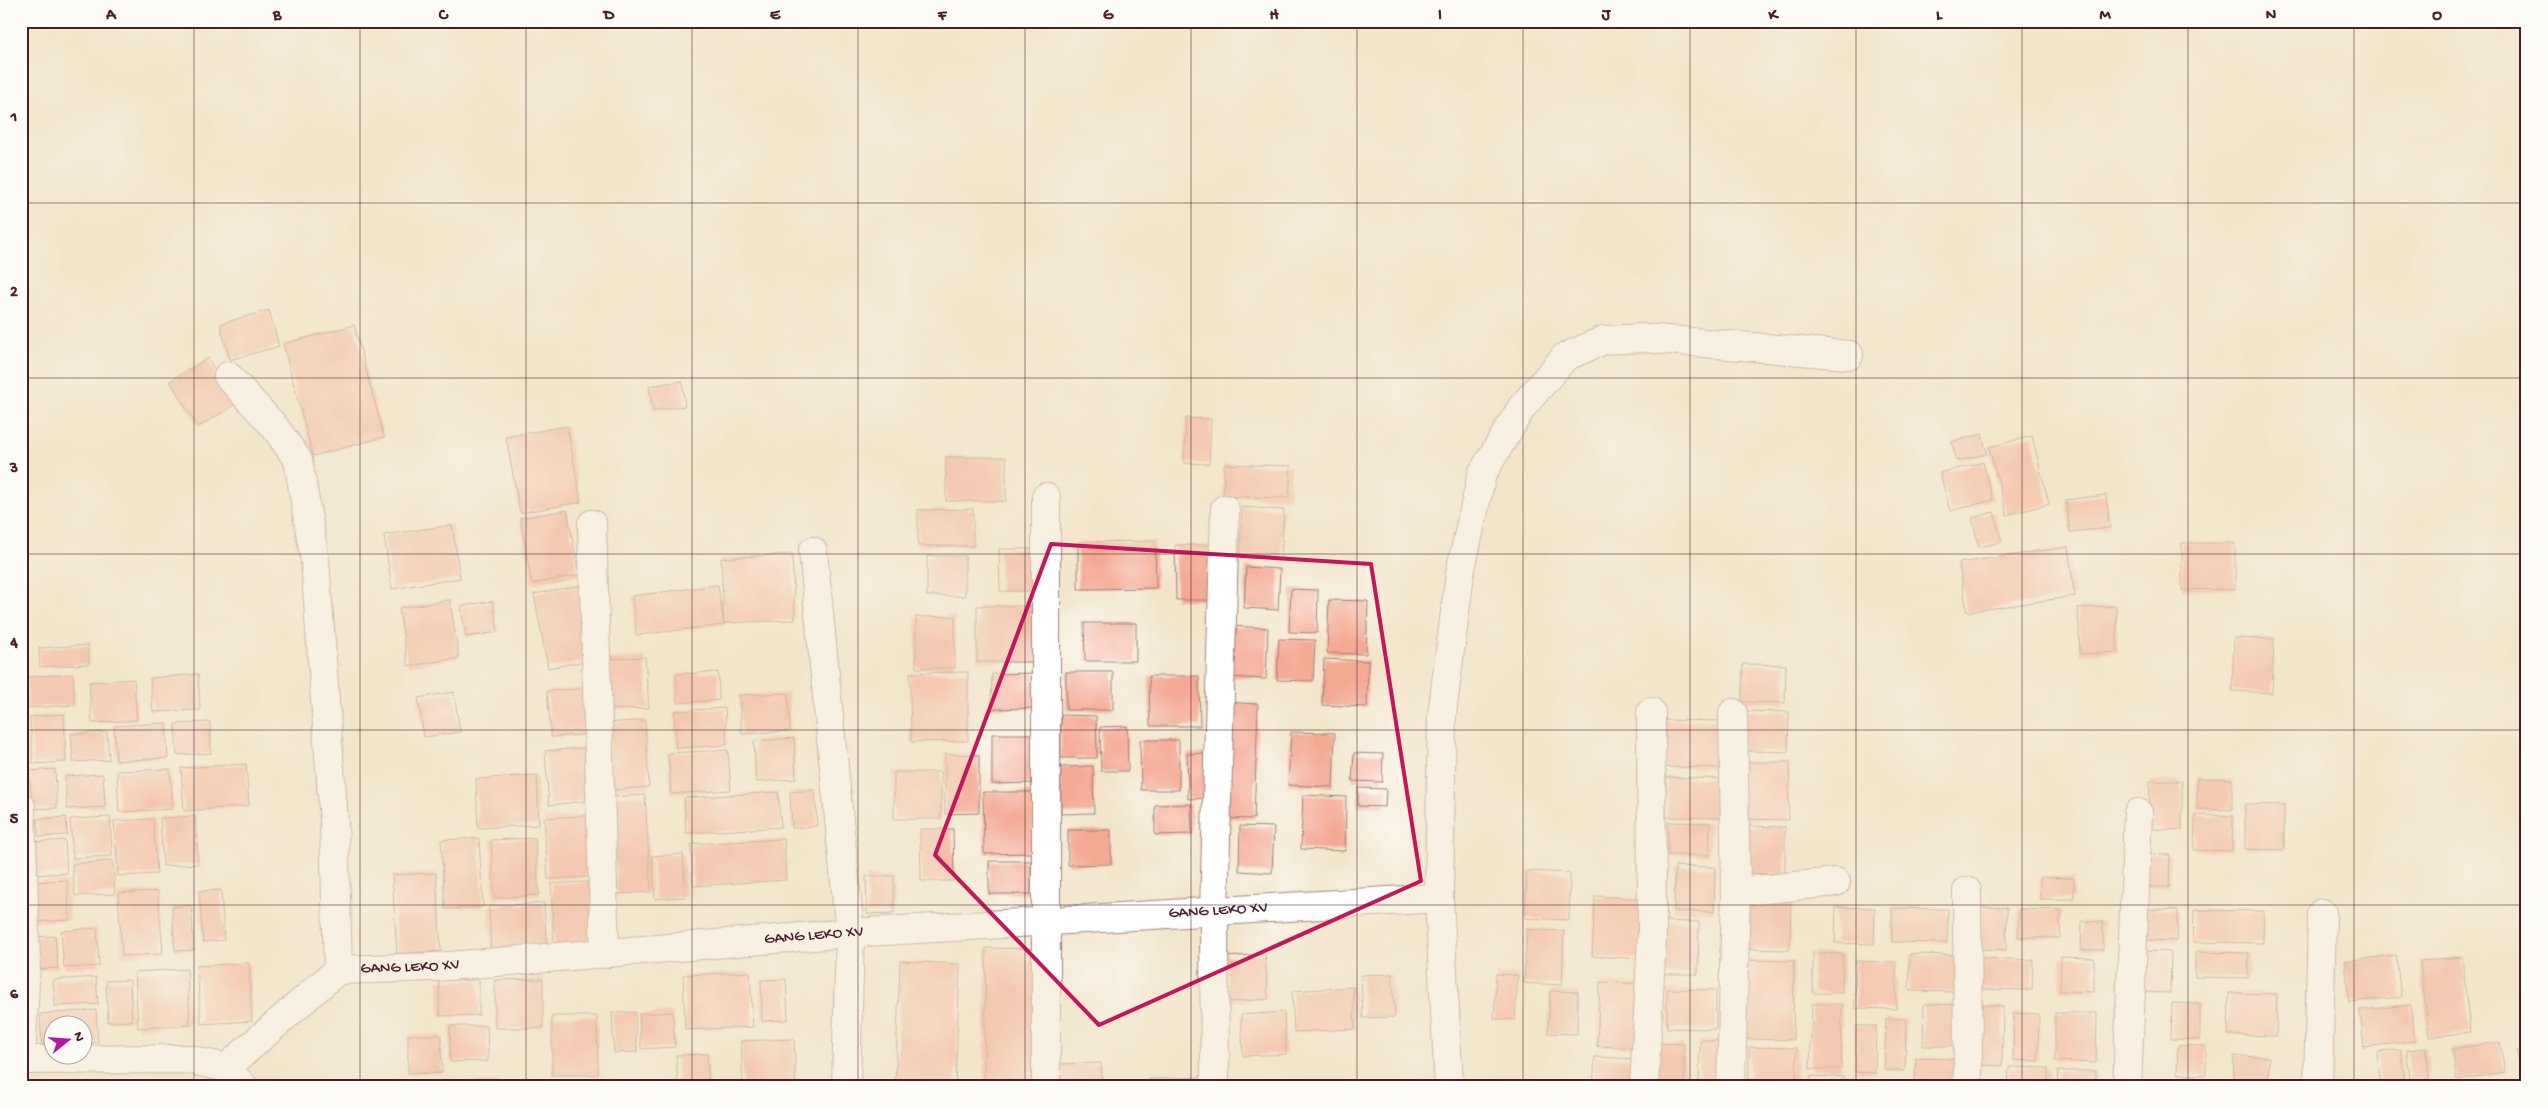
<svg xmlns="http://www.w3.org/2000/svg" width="2548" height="1108" font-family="'Gochi Hand',sans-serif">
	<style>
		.building { fill: #f4a992 }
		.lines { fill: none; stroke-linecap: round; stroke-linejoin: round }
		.minor-casing { stroke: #9e827a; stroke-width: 30 }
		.minor { stroke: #fff; stroke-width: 28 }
		.marked { fill: none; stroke: #c2185b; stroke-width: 4; stroke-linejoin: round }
		.grid { fill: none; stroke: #4a1f2b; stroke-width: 1; stroke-opacity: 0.55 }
		.labels { text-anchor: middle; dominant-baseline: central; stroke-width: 5; stroke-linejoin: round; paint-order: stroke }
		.street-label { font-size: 16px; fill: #4a1f2b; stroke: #fdfcf7 }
		.neatline { fill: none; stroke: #4a1f2b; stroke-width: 2 }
		.grid-label { font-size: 16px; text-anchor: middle; font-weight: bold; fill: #4a1f2b }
	</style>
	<rect width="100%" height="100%" fill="#fdfcf7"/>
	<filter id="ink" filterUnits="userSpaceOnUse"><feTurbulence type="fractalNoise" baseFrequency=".02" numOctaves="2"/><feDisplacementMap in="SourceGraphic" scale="10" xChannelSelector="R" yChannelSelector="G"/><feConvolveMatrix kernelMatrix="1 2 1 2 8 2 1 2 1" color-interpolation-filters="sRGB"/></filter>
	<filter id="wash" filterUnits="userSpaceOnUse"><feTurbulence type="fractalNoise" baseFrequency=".0096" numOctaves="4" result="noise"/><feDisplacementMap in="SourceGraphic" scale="20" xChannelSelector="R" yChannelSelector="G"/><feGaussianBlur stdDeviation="1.12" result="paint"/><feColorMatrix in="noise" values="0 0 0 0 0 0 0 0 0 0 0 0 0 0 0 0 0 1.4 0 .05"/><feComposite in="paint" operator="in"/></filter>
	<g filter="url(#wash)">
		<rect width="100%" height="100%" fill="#f2e5ca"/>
		<g id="blocks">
			<g class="building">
				<path d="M269,310L279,346L230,360L220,324Z"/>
				<path d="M354,325L384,437L313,456L283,344Z"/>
				<path d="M208,358L235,405L198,427L170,381Z"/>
				<path d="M682,381L685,406L653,411L649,386Z"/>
				<path d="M1186,418L1211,419L1209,464L1184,463Z"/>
				<path d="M567,426L581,502L520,513L506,437Z"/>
				<path d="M1982,434L1987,454L1957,461L1952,442Z"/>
				<path d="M2032,436L2049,504L2007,515L1989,447Z"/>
				<rect x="946" y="457" width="60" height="44"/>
				<path d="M1983,462L1993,500L1950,511L1940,473Z"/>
				<path d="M1224,464L1291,466L1289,498L1223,496Z"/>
				<path d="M2106,495L2110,528L2070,532L2066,500Z"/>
				<path d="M1242,507L1284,510L1281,558L1240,557Z"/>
				<path d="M973,509V546H918V510Z"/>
				<path d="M567,510L579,575L532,584L520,518Z"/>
				<path d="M1994,512L2002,542L1979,547L1972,518Z"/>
				<path d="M452,525L460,578L392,589L384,535Z"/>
				<path d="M1155,541L1156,588L1078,589V542Z"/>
				<path d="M2182,543H2235V589L2182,590Z"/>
				<path d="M1175,545H1211L1212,600H1176Z"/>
				<path d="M2068,547L2075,596L1967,612L1959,563Z"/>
				<path d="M999,549H1041L1042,591H1000Z"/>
				<path d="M792,554L795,620L724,623L721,558Z"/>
				<rect x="927" y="556" width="38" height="40"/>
				<path d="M1246,567L1280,569L1278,610L1244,608Z"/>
				<path d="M582,585L596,659L548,668L534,594Z"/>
				<path d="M718,585L724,625L636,635L632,596Z"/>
				<path d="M1291,589L1318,590L1317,633L1289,632Z"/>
				<path d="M450,600L459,658L408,666L399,608Z"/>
				<path d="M1329,600L1368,601L1366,654L1327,653Z"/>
				<path d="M493,601L498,632L466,637L461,606Z"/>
				<rect x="977" y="606" width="61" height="56"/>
				<path d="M2116,606L2118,652L2080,654L2078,608Z"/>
				<path d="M955,616V668H916V617Z"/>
				<path d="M1084,623H1136V661H1085Z"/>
				<path d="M1229,626L1268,628L1266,679L1227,677Z"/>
				<path d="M2234,638L2274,639L2272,693L2232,691Z"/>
				<path d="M1279,639L1315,640L1313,681L1277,680Z"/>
				<path d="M88,645L89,664L40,667L39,648Z"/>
				<path d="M645,657L649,708L609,710L605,659Z"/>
				<path d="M1324,659L1368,661L1367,707L1322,705Z"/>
				<path d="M1743,664L1786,665L1785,703L1742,702Z"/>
				<path d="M718,672L719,700L677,703L676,674Z"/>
				<path d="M968,672V741L911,742L910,673Z"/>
				<rect x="1066" y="672" width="47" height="38"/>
				<path d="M1037,673L1038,708L991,709L992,674Z"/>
				<path d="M73,674L75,705L28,708L26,677Z"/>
				<path d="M198,674L200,710L153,712L150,678Z"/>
				<path d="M1149,676H1199L1200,726H1150Z"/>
				<path d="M134,679L137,720L92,723L89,682Z"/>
				<path d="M591,688L595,734L551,737L547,691Z"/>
				<path d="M454,692L460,732L424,737L418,698Z"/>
				<path d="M788,693L790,731L742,734L739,695Z"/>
				<path d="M1225,702L1258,704L1254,819L1220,818Z"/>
				<path d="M725,708L727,745L676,748L674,711Z"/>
				<path d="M1744,711L1789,712L1788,752L1743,751Z"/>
				<path d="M64,714L66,762L33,764L30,717Z"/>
				<path d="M1061,715L1096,716L1097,758H1061Z"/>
				<path d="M645,720L649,787L611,790L606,723Z"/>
				<path d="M1664,720L1726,721V768L1663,767Z"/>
				<path d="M210,722L211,753L177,755L175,724Z"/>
				<path d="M166,723L168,758L116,761L114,726Z"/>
				<path d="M1127,726L1128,771H1101L1100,727Z"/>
				<path d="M107,732L109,760L73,762L71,734Z"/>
				<path d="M1291,732L1335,733L1333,787L1288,785Z"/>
				<path d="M992,734H1040L1041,783L992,784Z"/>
				<path d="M794,738L796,779L756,782L754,741Z"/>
				<path d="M1140,740H1179V790H1141Z"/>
				<path d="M594,747L598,800L549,805L545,751Z"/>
				<path d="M728,750L731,790L671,794L668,753Z"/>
				<path d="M1209,753V798L1188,799L1187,754Z"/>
				<path d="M1354,753L1383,754L1382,782L1352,781Z"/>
				<path d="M945,754L979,755V813L945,814Z"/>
				<path d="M1741,762H1790L1788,820L1740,819Z"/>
				<path d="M246,764L249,806L184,811L181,768Z"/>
				<path d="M1093,766L1094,813L1061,814V767Z"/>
				<path d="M55,769L57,808L32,809L29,771Z"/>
				<path d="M170,769L173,809L119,812L117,771Z"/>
				<rect x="894" y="772" width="47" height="47"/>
				<path d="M103,774L105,807L67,809L65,776Z"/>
				<path d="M537,775L539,825L478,828L476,779Z"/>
				<path d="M1666,777L1723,779V818L1666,817Z"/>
				<path d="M2197,778L2232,779V810L2197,809Z"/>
				<path d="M2150,781H2182V830L2149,829Z"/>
				<path d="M1358,788L1386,789L1385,807L1358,806Z"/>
				<path d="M815,790L817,826L792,828L790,792Z"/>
				<path d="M778,792L781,827L686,833L684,798Z"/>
				<path d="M983,792H1033V853L984,854Z"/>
				<path d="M645,795L651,892L617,894L611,797Z"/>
				<path d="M1303,795L1346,797L1345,851L1301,849Z"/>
				<path d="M1191,804L1192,834L1155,835V805Z"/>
				<path d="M2245,804L2284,805V850L2245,849Z"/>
				<path d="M600,815L603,876L548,879L544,818Z"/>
				<path d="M2195,815L2233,816L2232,851L2194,850Z"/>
				<path d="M195,816L198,864L163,866L160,818Z"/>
				<path d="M66,817L67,835L39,837L37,819Z"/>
				<path d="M110,817L112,856L73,858L70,819Z"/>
				<path d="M153,819L157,874L118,876L114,821Z"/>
				<path d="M1668,822L1710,823L1709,855H1668Z"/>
				<path d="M1240,826L1274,827L1272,873L1239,871Z"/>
				<path d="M1742,826L1785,827V874L1742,873Z"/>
				<path d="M920,829H953L954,881H921Z"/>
				<path d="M1068,830H1111V864L1068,865Z"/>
				<path d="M479,838L483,907L445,909L441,840Z"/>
				<path d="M535,838L539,895L494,898L491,840Z"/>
				<path d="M784,839L786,880L693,886L691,844Z"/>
				<path d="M65,840L67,873L33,875L31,842Z"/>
				<path d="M683,854L686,897L655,899L652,856Z"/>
				<path d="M2146,854L2170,855L2169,887H2145Z"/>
				<path d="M113,861L115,894L75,896L72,864Z"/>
				<rect x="989" y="861" width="42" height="33"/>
				<path d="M1675,866L1715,867L1714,912L1674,911Z"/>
				<path d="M1527,871L1570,873L1569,920L1525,918Z"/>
				<path d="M436,873L441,951L397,954L392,875Z"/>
				<path d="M866,876H894V913L867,914Z"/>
				<path d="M2040,877L2074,878V899H2040Z"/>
				<path d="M67,880L70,920L33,922L30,882Z"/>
				<path d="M598,881L601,946L554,947L551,884Z"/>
				<path d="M221,890L224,940L203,942L199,891Z"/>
				<path d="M158,891L163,954L122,956L118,893Z"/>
				<path d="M1746,895L1791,896L1790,950L1745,949Z"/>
				<path d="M1595,896L1643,899L1640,959L1592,956Z"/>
				<path d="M544,903L547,952L491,955L489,906Z"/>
				<path d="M191,905L194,950L175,951L172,907Z"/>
				<path d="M1836,907L1875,908L1874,944L1835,943Z"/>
				<path d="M1980,907L2007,908L2006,950L1979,949Z"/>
				<path d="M1892,908L1948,909L1947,943L1892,942Z"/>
				<path d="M2019,909L2061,910L2060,938L2018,937Z"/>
				<path d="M2146,909L2178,910L2177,941L2145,940Z"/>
				<path d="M2194,910L2264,911L2263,943L2193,942Z"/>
				<path d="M1659,921L1699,922L1698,974H1658Z"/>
				<path d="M2082,921L2103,922V950H2081Z"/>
				<path d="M97,928L99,966L64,968L61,931Z"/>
				<path d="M1527,929L1564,931L1562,985L1524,983Z"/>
				<path d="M55,936L58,968L34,970L32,937Z"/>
				<path d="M986,948L1040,949L1037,1087H984Z"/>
				<path d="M2143,951L2171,952L2170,993L2142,992Z"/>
				<path d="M2195,952L2249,953L2248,978L2195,977Z"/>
				<path d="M1813,953L1843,954L1842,993H1813Z"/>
				<path d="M1265,954L1268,999L1228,1002L1226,957Z"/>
				<path d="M1910,954L1961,955V992L1909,991Z"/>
				<path d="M2396,955L2401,997L2349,1002L2345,961Z"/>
				<path d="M2061,957L2094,958V992L2060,991Z"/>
				<path d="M2462,957L2470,1032L2429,1037L2420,961Z"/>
				<path d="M1979,958L2033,960L2032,990L1978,989Z"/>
				<path d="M1743,960L1794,961L1793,1040L1741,1039Z"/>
				<path d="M900,961L960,964L955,1087H895Z"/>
				<path d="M1856,961L1896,962V1009L1855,1008Z"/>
				<path d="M249,963L252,1021L201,1024L197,966Z"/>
				<path d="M187,969L190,1025L138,1028L135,972Z"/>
				<path d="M750,972L753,1027L685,1030L683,975Z"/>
				<path d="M1392,974L1395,1017L1363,1018L1361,975Z"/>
				<path d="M1496,974L1518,975L1515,1020L1494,1019Z"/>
				<path d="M96,977L98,1004L55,1006L53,980Z"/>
				<path d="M543,979V1028H495V980Z"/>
				<path d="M786,979L788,1020L762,1021L761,980Z"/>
				<path d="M130,980L132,1021L108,1022L106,981Z"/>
				<path d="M439,980H479V1015L440,1016Z"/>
				<path d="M1600,982L1642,984L1639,1048L1597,1046Z"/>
				<path d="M1353,987L1355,1029L1294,1032L1292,991Z"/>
				<path d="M1667,989L1716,990V1029L1667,1028Z"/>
				<path d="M1550,991L1578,992L1577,1034L1548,1033Z"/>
				<path d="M2229,993L2277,994L2276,1036L2228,1035Z"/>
				<path d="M2172,1003L2200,1004V1040L2171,1039Z"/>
				<path d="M1812,1004H1842L1841,1069H1810Z"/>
				<path d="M1924,1004L1962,1005V1046H1923Z"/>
				<path d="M1977,1005L2003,1006L2002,1066L1976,1065Z"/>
				<path d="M2411,1005L2415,1041L2364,1047L2360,1010Z"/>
				<path d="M96,1010L98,1042L82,1043V1026H52V1045H42L40,1014Z"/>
				<path d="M635,1012L637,1052L614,1053L612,1013Z"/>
				<path d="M673,1012L675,1047L641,1049L639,1014Z"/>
				<path d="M1284,1012L1286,1054L1243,1056L1241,1015Z"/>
				<path d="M2014,1013L2039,1014L2038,1061L2013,1060Z"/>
				<path d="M2055,1013H2097L2096,1063L2055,1061Z"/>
				<path d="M552,1016H597L598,1075H552Z"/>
				<path d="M1886,1019H1906L1905,1071L1884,1070Z"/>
				<path d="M450,1026H487L488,1061L450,1062Z"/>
				<path d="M1856,1026H1876L1875,1073L1855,1072Z"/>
				<path d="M408,1035H441L442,1073H408Z"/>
				<path d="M794,1039L796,1087H743L741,1041Z"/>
				<path d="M1700,1040L1726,1041L1725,1087H1699Z"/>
				<path d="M2500,1042L2505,1072L2457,1080L2452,1049Z"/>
				<path d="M1656,1043L1684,1044V1087H1655Z"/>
				<path d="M2178,1045L2206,1046V1075L2177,1074Z"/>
				<path d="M1749,1047L1797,1048L1796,1087H1749Z"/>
				<path d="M2426,1048L2429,1079L2410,1080L2407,1050Z"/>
				<path d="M2527,1049V1087H2523L2517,1051Z"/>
				<path d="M2401,1050L2405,1085L2381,1087L2377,1052Z"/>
				<path d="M707,1054L709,1087H678L676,1055Z"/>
				<path d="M2234,1056L2269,1057L2268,1087H2233Z"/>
				<path d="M1595,1057L1638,1059L1637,1087H1593Z"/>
				<path d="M1916,1058L1958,1059V1087H1915Z"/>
				<path d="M1101,1063L1102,1087H1061L1060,1064Z"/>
				<path d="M2009,1067L2048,1068V1087H2008Z"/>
				<path d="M2058,1071H2096V1087H2057Z"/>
				<path d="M1811,1076L1843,1077V1087H1811Z"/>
				<path d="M1202,1077L1203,1087H1150L1149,1079Z"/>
				<rect x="466" y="1082" width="33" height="5"/>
				<path d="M2503,1082L2504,1087H2483V1086Z"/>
				<path d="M513,1083H543V1087H514Z"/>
				<rect x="564" y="1083" width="30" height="4"/>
			</g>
		</g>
	</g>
	<g filter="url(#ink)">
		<use href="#blocks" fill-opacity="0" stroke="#9e827a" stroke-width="1"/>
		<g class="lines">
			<defs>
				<g id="minor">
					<path d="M228,376L274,426L298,460L315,561L334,823L338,970"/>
					<path d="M592,524L605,954"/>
					<path d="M813,551L850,933L846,1087"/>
					<path d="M21,807L26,963L21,1060"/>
					<path d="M1967,891L1968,1087"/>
					<path d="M1736,892L1836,882"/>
					<path d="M21,1060L188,1059L226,1068L244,1087"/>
					<path id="s1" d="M226,1068L338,970L436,967L850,933L1439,898"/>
					<path d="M1046,1087V497"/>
					<path d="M1215,1087L1214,912L1225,509"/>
					<path d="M1449,1087L1439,898L1442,714L1460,573L1482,474L1522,407L1565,357L1604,340L1644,338L1849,355"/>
					<path d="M1644,1087L1652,937L1651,712"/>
					<path d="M1731,1087L1736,892L1733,713"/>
					<path d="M2127,1087L2138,813"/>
					<path d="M2318,1087L2322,913"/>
				</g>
			</defs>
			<use href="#minor" class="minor-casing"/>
			<use href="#minor" class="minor"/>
		</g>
	</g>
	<path d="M0 0H2548V1108H0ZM1051,544L1371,564L1421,881L1099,1025L935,855Z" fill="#f2e5ca" fill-opacity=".55" fill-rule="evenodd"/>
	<path class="marked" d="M1051,544L1371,564L1421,881L1099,1025L935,855Z"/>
	<path class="grid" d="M194,21V1087M360,21V1087M526,21V1087M692,21V1087M858,21V1087M1025,21V1087M1191,21V1087M1357,21V1087M1523,21V1087M1690,21V1087M1856,21V1087M2022,21V1087M2188,21V1087M2354,21V1087M21,203H2527M21,378H2527M21,554H2527M21,730H2527M21,905H2527"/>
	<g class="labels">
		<g class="street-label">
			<text stroke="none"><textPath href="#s1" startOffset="1031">GANG LEKO XV</textPath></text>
			<text stroke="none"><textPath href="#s1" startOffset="626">GANG LEKO XV</textPath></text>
			<text stroke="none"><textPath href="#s1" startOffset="221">GANG LEKO XV</textPath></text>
		</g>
	</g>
	<rect width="2548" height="1108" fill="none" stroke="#fdfcf7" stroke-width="55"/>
	<g transform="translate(68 1040) rotate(73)"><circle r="24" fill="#fdfcf7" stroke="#b5a4a5"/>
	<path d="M0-4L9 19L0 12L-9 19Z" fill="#b5179e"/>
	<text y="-8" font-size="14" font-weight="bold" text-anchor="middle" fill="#4a1f2b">N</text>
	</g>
	<rect x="28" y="28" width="2492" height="1052" class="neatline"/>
	<g class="grid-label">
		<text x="111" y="19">A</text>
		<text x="277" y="19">B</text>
		<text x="443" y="19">C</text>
		<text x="609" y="19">D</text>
		<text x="775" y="19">E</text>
		<text x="942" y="19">F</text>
		<text x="1108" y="19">G</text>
		<text x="1274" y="19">H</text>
		<text x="1440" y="19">I</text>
		<text x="1606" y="19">J</text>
		<text x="1773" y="19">K</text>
		<text x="1939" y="19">L</text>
		<text x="2105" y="19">M</text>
		<text x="2271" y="19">N</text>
		<text x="2437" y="19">O</text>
		<text x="14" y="121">1</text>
		<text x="14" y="296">2</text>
		<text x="14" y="472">3</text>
		<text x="14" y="647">4</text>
		<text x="14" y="823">5</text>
		<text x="14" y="998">6</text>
	</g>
</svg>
